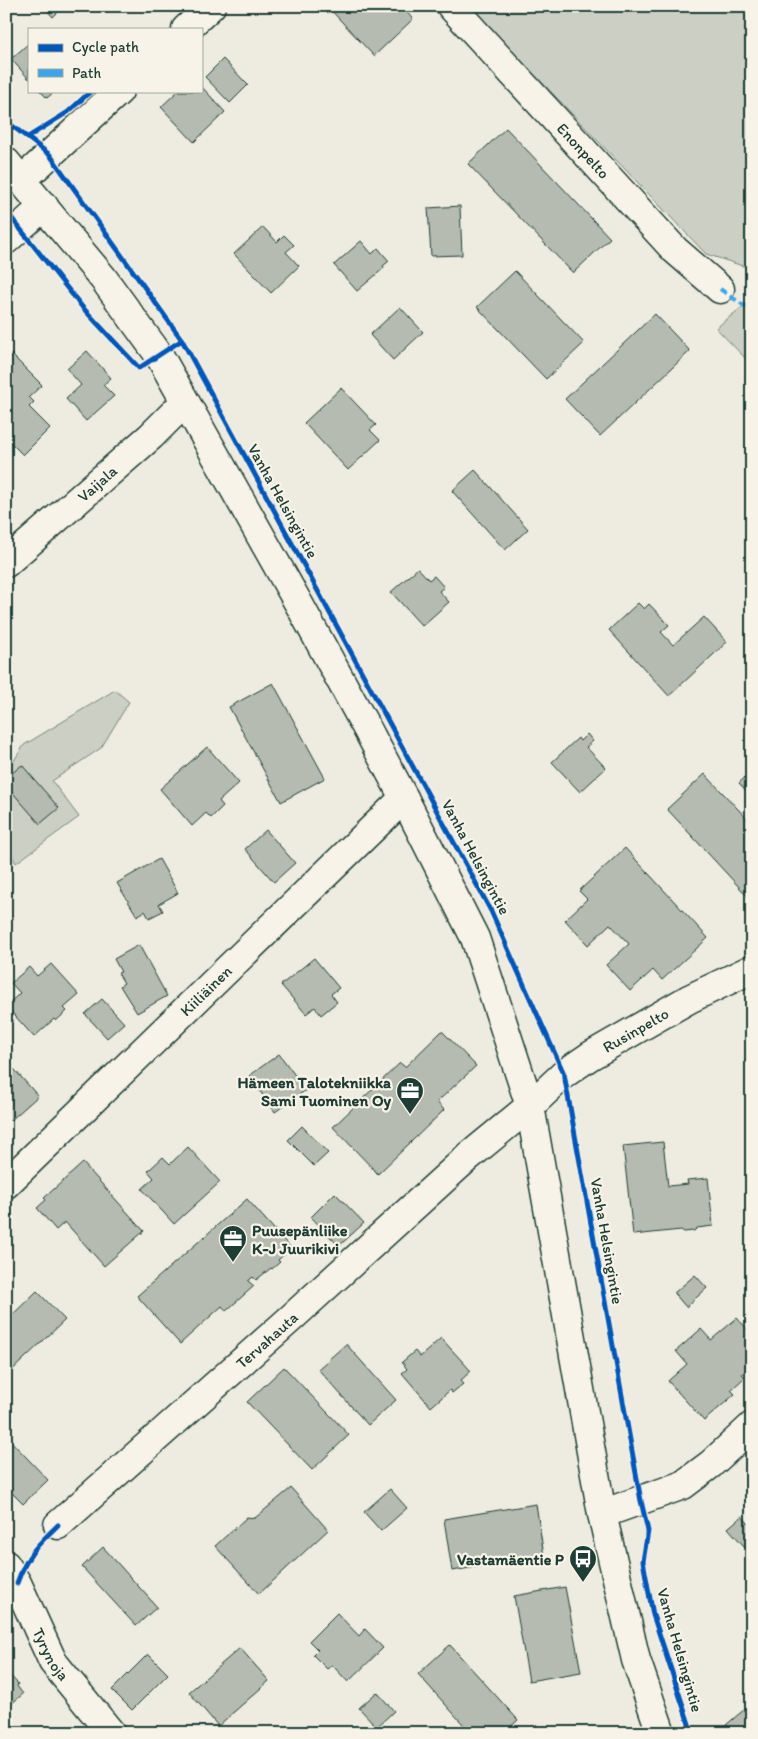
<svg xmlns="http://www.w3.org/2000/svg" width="758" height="1739" font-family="Itim,sans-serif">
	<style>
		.green { fill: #cccfc4; stroke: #76867c }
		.building { fill: #b5bbb0; stroke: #1f3d34 }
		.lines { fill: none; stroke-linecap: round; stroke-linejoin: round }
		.minor-casing { stroke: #1f3d34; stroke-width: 31 }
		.minor { stroke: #f7f3e8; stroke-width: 28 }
		.quiet { stroke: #3da4eb; stroke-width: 4; stroke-dasharray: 8 4; stroke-linecap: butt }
		.cycleway-casing { stroke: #f7f3e8; stroke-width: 8 }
		.cycleway { stroke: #0057b8; stroke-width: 5 }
		.labels { text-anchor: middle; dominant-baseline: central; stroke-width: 4.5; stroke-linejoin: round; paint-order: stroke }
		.street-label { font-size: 16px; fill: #1f3d34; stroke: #f7f3e8 }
		.poi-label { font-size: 16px; font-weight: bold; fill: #1f3d34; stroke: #f7f3e8; text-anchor: end }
	</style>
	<rect width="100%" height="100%" fill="#eeece1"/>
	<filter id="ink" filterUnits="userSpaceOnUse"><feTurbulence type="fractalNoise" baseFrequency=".02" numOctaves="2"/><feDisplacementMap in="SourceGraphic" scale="10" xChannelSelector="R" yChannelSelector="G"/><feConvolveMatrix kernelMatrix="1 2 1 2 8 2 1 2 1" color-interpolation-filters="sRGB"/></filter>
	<g filter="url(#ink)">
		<g class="green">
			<path d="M471,6H752V269L706,254L533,73Z"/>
			<path d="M752,299V356L747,360L716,328Z"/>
			<path d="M115,690L129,702L101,748L52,781L79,817L16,863L6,846V773L24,745Z"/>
		</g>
		<g class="building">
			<path d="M43,6H63V7L53,17Z"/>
			<path d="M327,6H401L413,19L374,56Z"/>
			<path d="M29,43V79L11,59Z"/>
			<path d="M223,59L248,85L230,103L205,77Z"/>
			<path d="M201,86L225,112L194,142L161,107L178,91H201Z"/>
			<path d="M40,91H55L47,98Z"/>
			<path d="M506,128L610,238L573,273L468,164Z"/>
			<path d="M460,206L462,255L431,256L428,208Z"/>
			<path d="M263,227L277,242L284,235L294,245L286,252L299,266L271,293L234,254Z"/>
			<path d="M361,241L372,254L378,248L389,261L383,266L384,268L357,291L334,265Z"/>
			<path d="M515,271L584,343L546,379L477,307Z"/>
			<path d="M400,307L423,332L393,360L370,335Z"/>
			<path d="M655,314L690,351L600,436L565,399Z"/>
			<path d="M87,351L111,378L103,385L114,396L86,421L66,399L81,385L67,369Z"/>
			<path d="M11,354L42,385L29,397L34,402L29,407L50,428L23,455L6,438V359Z"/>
			<path d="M341,388L376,425L370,430L380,440L348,470L304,423Z"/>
			<path d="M475,470L528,529L505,550L452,491Z"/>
			<path d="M418,568L429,580L434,576L444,587L439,591L449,602L422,626L391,592Z"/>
			<path d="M638,603L644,609L649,604L669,625L661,632L673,645L704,617L727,642L669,696L609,630Z"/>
			<path d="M273,683L325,778L281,802L229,707Z"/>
			<path d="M587,734L593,741L586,747L606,768L580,792L552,762L578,738L580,741Z"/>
			<path d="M207,747L239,783L219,801L223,806L211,818L206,813L192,826L160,789Z"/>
			<path d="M22,765L59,808L40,824L6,785V778Z"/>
			<path d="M751,772H752V797L739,783Z"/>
			<path d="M705,774L752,824V901L667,809Z"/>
			<path d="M266,830L295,863L274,882L245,849Z"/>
			<path d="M625,848L708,938L662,980L653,970L630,991L606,965L629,944L610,924L588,945L565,920L587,899L579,891Z"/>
			<path d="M159,859L178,893L159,904L163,911L149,918L145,911L137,916L117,883Z"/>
			<path d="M139,945L167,996L137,1013L120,986L124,983L118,973L121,972L114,959Z"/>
			<path d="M314,958L339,988L331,994L337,1002L321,1015L315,1007L306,1014L281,985Z"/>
			<path d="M51,964L79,995L64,1008L67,1011L56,1021L54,1019L34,1037L6,1006L20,993L11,983L29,967L37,976Z"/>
			<path d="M102,999L124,1023L107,1038L85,1014Z"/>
			<path d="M442,1031L476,1066L437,1102L444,1110L378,1174L333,1127L400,1063L405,1067Z"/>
			<path d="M279,1054L306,1090L275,1112L249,1076Z"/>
			<path d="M752,1054V1073L749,1070L752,1068L745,1061Z"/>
			<path d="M14,1069L38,1096L10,1121L6,1117V1076Z"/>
			<path d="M302,1126L328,1153L314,1166L288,1140Z"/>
			<path d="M663,1142L668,1186L688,1184L687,1180L708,1178L713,1226L697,1228L694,1231L684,1232L681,1230L633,1235L623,1146Z"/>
			<path d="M188,1147L220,1182L174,1224L142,1189L154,1178L148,1171L163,1157L170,1164Z"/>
			<path d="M83,1163L144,1231L104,1266L65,1222L56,1230L37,1208L46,1200L44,1198Z"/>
			<path d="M335,1193L364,1223L339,1246L311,1217Z"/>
			<path d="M247,1199L291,1248L278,1260L280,1262L272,1269L271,1268L256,1280L253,1277L248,1281L254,1286L226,1311L222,1306L180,1344L137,1296Z"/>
			<path d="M695,1275L707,1288L686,1307L674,1293Z"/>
			<path d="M752,1275V1288L745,1281Z"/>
			<path d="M37,1291L65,1320L6,1376V1321Z"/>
			<path d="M737,1318L752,1334V1366L742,1374L745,1377L731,1390L735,1394L704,1421L668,1381L687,1364L676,1351L701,1329L711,1340Z"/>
			<path d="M441,1338L471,1371L460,1381L463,1384L452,1393L450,1390L431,1407L402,1373L407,1369L402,1362L415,1351L420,1357Z"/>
			<path d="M346,1344L396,1400L368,1425L318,1369Z"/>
			<path d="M284,1367L349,1435L312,1470L247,1402Z"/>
			<path d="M6,1436L48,1480L23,1504L6,1487Z"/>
			<path d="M291,1488L328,1530L259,1594L215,1546L247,1517L255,1518Z"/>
			<path d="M390,1489L407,1508L381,1531L364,1512Z"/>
			<path d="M536,1504L544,1556L452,1571L444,1519Z"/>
			<path d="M742,1516L750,1525L752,1523V1555L728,1528Z"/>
			<path d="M103,1547L157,1607L136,1626L82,1567Z"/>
			<path d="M565,1587L581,1672L529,1681L514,1596Z"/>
			<path d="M337,1613L359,1636L365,1629L383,1648L348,1682L332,1665L327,1669L313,1655L318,1650L309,1641Z"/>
			<path d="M450,1645L518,1720L504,1733H471L418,1674Z"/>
			<path d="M240,1648L269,1681L218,1726L189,1692Z"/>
			<path d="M148,1654L168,1674L132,1710L112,1690Z"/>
			<path d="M6,1671L18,1684L17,1686L23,1694L10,1705L6,1701Z"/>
			<path d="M377,1692L394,1711L377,1727L359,1708Z"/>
			<path d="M752,1703V1733H733L726,1725Z"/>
		</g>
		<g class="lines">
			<defs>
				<g id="minor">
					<path id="s1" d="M451,6L675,250L720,289"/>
					<path d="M186,29L211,6"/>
					<path d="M6,162L103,278L159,355L300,606L365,725L404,798L475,938L530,1106L602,1514L636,1660L661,1733"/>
					<path d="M22,180L119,91"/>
					<path d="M6,240L44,206"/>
					<path id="s2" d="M6,563L151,436L185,402"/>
					<path id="s3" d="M6,1184L404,798"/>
					<path d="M602,1514L683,1485L711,1464L752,1426"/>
					<path id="s4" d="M58,1525L289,1320L468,1157L530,1106L564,1074L590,1056L689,999L752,969"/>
					<path id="s5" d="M6,1565L17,1583L53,1662L111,1733"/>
				</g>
			</defs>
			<use href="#minor" class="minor-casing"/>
			<use href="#minor" class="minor"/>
			<path class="quiet" d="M720,289L752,311"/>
			<defs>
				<g id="cycleway">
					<path d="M6,121L50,155L182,340L491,911L564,1074L641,1501L648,1531L643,1561L653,1615L692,1733"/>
					<path d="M28,137L68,112L91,91"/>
					<path d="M6,211L83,308L139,368L182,340"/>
					<path d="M17,1583C27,1555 37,1545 58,1525"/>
				</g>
			</defs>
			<use href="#cycleway" class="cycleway-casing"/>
			<use href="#cycleway" class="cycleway"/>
		</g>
	</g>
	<defs>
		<symbol id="office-pin" viewBox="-11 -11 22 30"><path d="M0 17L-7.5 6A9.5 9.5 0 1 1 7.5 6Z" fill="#1f3d34" stroke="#f7f3e8"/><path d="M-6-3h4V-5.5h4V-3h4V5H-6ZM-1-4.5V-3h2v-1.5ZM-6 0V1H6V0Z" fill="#fff"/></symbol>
		<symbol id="bus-pin" viewBox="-11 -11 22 30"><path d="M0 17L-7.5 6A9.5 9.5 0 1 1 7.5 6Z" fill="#1f3d34" stroke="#f7f3e8"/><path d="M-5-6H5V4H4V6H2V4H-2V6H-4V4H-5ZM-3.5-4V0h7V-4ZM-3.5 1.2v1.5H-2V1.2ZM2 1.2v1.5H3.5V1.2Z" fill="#fff"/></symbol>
	</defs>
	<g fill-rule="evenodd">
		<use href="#office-pin" x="394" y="1075" width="32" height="43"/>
		<use href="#office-pin" x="217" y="1223" width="32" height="43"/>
		<use href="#bus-pin" x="567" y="1543" width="32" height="43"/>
	</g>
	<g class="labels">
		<g class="street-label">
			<text stroke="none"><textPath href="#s1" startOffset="196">Enonpelto</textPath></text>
			<text stroke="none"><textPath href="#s2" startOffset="121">Vaijala</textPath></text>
			<text transform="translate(283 501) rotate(61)">Vanha Helsingintie</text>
			<text transform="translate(476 857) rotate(62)">Vanha Helsingintie</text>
			<text stroke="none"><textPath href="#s3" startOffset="278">Kiiliäinen</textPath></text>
			<text stroke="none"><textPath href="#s4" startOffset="762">Rusinpelto</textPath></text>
			<text transform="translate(607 1241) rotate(80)">Vanha Helsingintie</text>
			<text stroke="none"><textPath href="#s4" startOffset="279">Tervahauta</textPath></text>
			<text transform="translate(680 1650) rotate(74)">Vanha Helsingintie</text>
			<text stroke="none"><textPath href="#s5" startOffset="100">Tyrynoja</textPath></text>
		</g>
		<g class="poi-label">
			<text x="391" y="1082">Hämeen Talotekniikka<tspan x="391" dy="18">Sami Tuominen Oy</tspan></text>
			<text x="252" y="1230" text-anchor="start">Puusepänliike<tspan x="252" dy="18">K-J Juurikivi</tspan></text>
			<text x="564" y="1559">Vastamäentie P</text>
		</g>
	</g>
	<rect width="758" height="1739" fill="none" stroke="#f7f3e8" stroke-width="25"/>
	<rect x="12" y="12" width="733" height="1714" fill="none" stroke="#1f3d34" stroke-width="2" filter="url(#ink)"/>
	<rect x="28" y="28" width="175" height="65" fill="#f7f3e8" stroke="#a1aaa0"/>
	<rect x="38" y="44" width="25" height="8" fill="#0057b8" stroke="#a1aaa0"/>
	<text x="72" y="52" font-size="15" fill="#1f3d34">Cycle path</text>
	<rect x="38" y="69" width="25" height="8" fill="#3da4eb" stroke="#a1aaa0"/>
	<text x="72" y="78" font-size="15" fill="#1f3d34">Path</text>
</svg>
